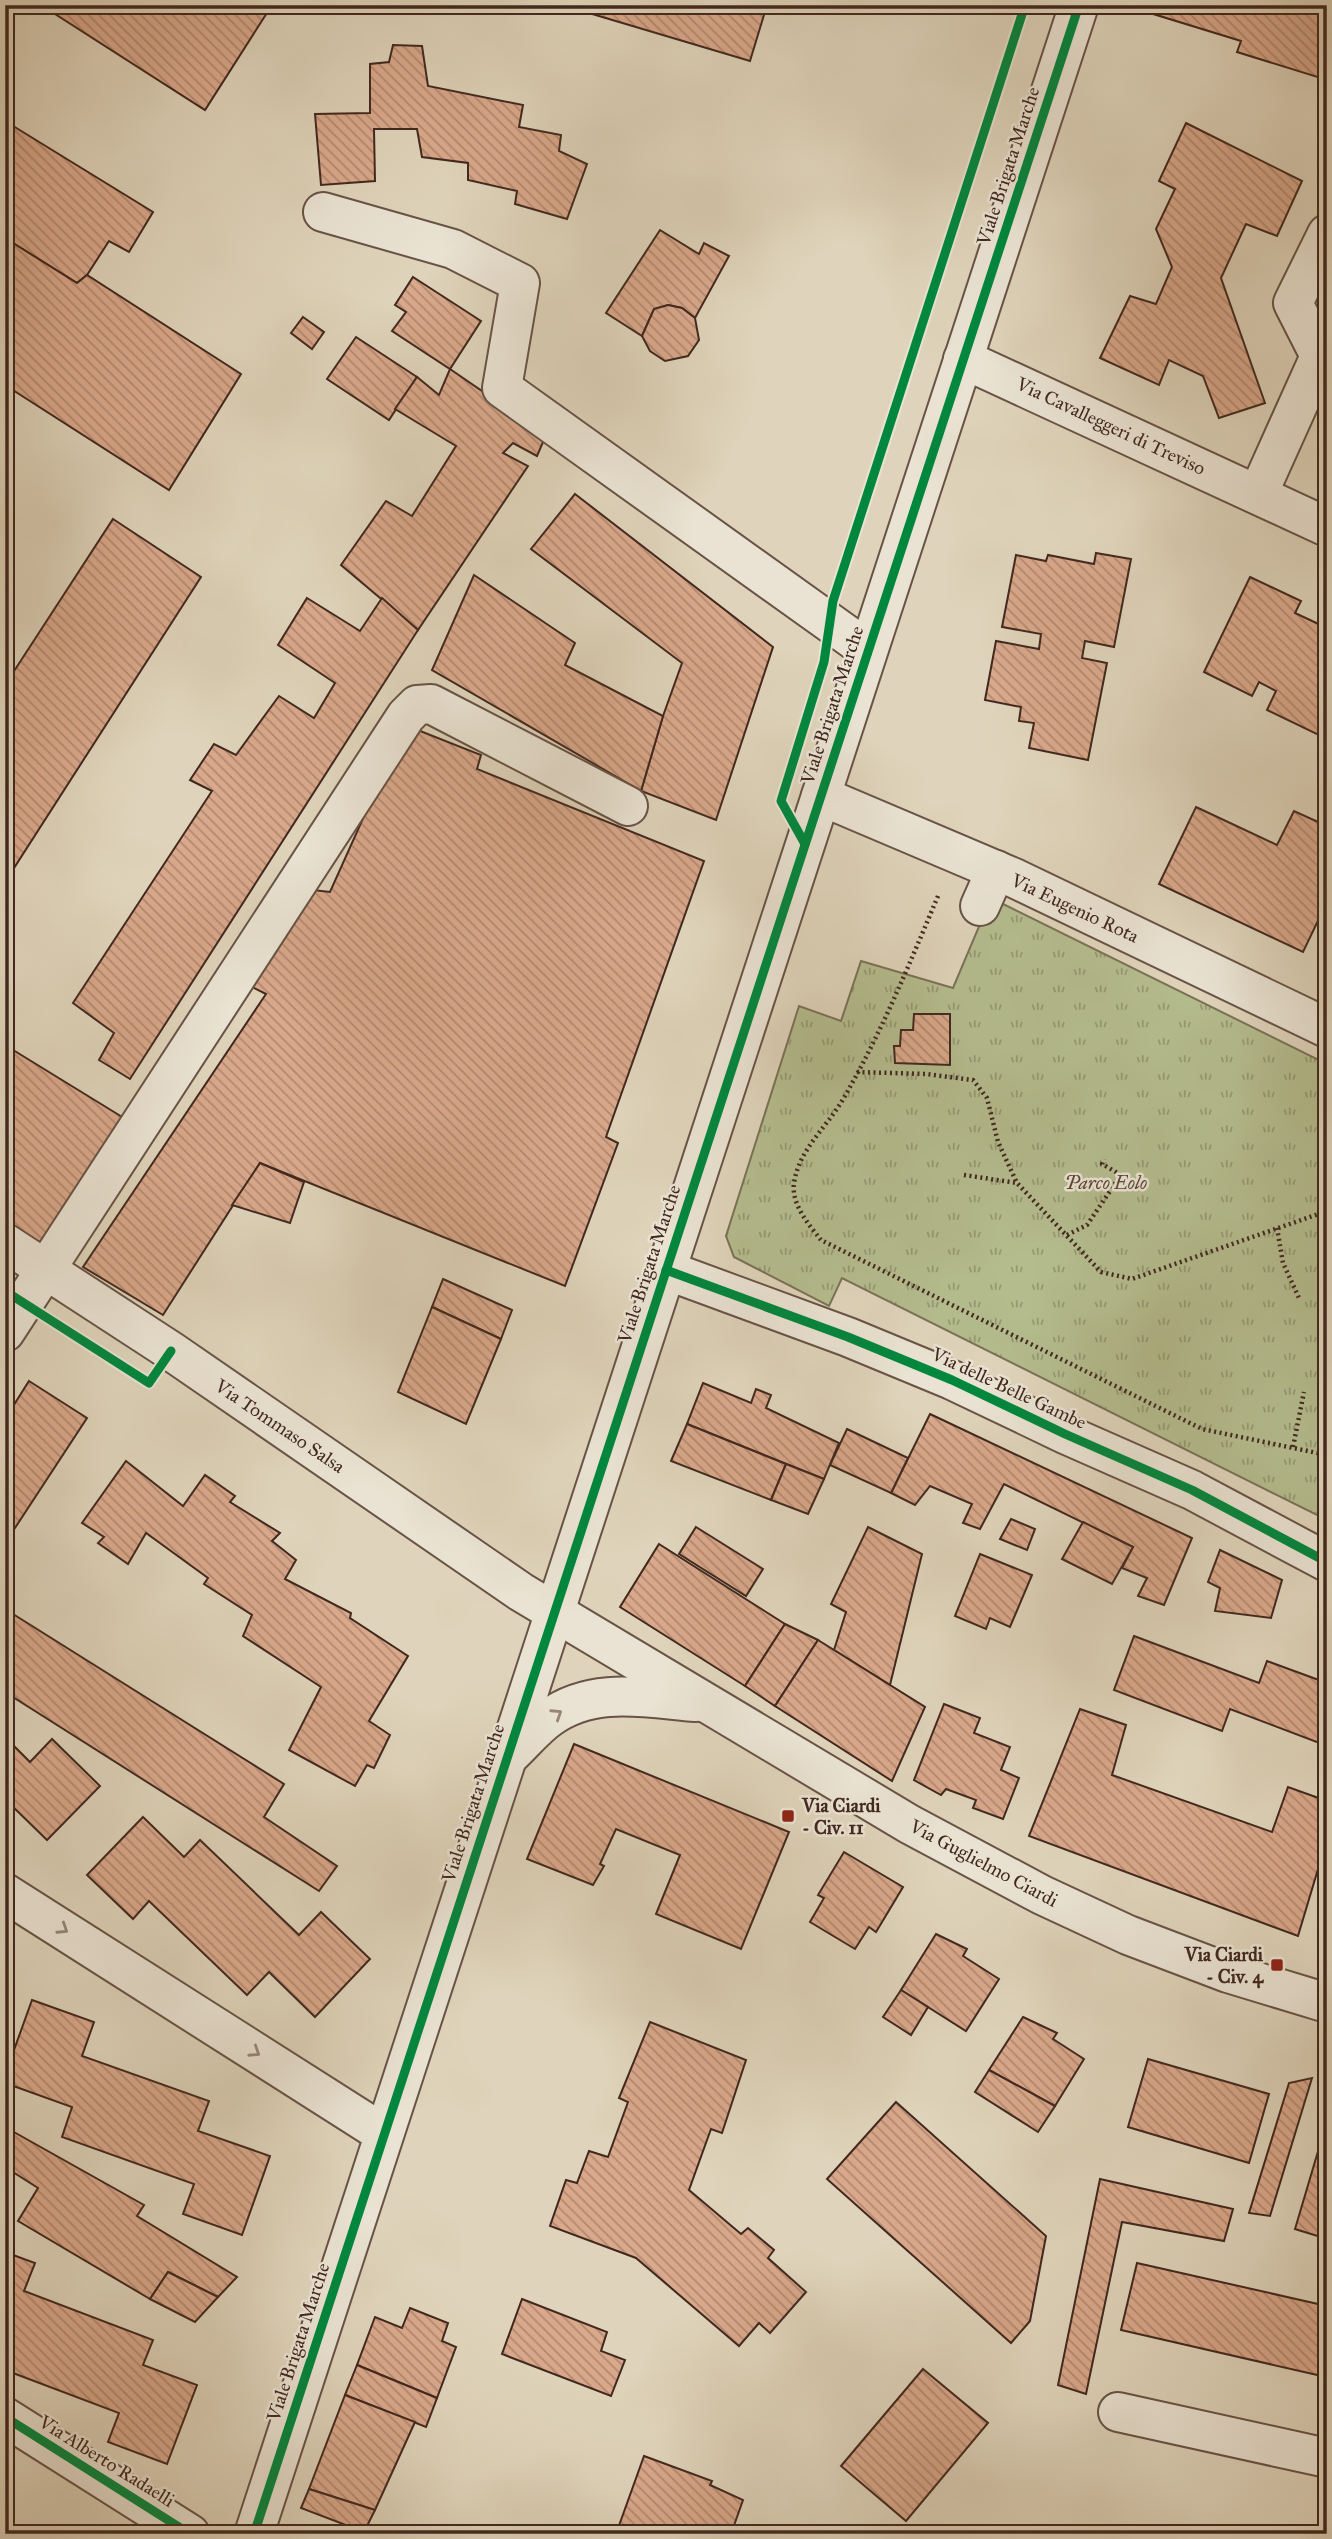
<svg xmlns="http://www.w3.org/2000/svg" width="1332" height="2539" font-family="'IM FELL Great Primer',serif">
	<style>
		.park { fill: url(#park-tufts); stroke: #7a7256; stroke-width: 2 }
		.building { fill: url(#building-back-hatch); stroke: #41281f; stroke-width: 2 }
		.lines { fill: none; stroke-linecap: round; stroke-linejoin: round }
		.minor-casing { stroke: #685346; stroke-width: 42 }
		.path { stroke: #41281f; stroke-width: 4.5; stroke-dasharray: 2 3.5; stroke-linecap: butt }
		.minor { stroke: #eae3d3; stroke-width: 38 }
		.cycleway-casing { stroke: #eae3d3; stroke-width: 13 }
		.cycleway { stroke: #00873e; stroke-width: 9 }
		.oneway { stroke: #968679 }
		.poi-dot { fill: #8f2418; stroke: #eae3d3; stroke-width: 2.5 }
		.labels { text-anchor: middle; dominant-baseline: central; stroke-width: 5; stroke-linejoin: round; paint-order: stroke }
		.street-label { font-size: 19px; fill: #41281f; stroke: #eae3d3 }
		.park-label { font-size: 19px; font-style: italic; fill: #584635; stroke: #eae3d3 }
		.poi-label { font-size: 19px; font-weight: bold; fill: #41281f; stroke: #eae3d3; text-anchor: start }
	</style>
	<defs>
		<pattern id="park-tufts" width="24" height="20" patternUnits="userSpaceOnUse" patternTransform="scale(1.75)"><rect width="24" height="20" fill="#b4bc8e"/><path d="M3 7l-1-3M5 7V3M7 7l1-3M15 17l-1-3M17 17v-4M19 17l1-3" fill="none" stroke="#949973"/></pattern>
		<pattern id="building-back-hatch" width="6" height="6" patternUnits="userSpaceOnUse" patternTransform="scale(1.75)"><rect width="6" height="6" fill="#daa88b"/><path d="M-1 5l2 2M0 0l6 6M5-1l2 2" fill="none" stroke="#b28971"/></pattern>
	</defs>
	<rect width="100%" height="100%" fill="#dfd4bb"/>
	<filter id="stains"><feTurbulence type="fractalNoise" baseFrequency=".00286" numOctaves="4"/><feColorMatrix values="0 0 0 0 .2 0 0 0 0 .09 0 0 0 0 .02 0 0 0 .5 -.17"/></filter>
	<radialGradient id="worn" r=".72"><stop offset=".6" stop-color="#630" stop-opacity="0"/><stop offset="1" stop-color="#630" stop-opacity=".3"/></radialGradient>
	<path class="park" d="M991,898L1327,1064V1520L842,1278L829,1306L734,1257L726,1236L799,1006L841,1021L861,961L953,988Z"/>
	<g class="building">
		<path d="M41,5H272L205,110Z"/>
		<path d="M562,5H767L750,61Z"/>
		<path d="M1153,5H1327V80L1237,52L1241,41L1150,13Z"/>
		<path d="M393,45L422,46L428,86L523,105L519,127L561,135L559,151L587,164L567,219L515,204L517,191L468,180V163L422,157L417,129H374L375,181L321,185L315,114L370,113V64L389,62Z"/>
		<path d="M5,121L153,212L129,252L109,241L87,275L77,283L5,238Z"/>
		<path d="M1186,123L1302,181L1277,236L1246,224L1221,278L1265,403L1219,418L1203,376L1169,360L1159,385L1100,358L1130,296L1156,304L1172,267L1156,229L1175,189L1159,181Z"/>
		<path d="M660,230L699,254L704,243L729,256L695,318L682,308L668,305L654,309L642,336L606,313Z"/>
		<path d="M5,238L77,283L87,275L241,374L169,490L5,385Z"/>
		<path d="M413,277L481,321L450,369L392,331L406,312L395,305Z"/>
		<path d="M668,305L682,308L695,318L699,340L688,356L665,361L650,351L642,336L654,309Z"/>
		<path d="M303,317L324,332L312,349L291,333Z"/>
		<path d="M356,337L417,377L389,420L327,379Z"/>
		<path d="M450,369L546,435L537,456L513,443L503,453L528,466L418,630L341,565L386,501L412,516L456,446L395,409L417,377L439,395Z"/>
		<path d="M575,494L773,647L716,820L641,791L663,716L682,663L531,549Z"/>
		<path d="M113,519L201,577L5,882V685Z"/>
		<path d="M1096,553L1131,559L1114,647L1085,641L1082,658L1107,663L1088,760L1029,748L1034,723L1019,721L1021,707L985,700L996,641L1039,649L1041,634L1002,627L1016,555L1046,561L1048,555L1094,564Z"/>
		<path d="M474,575L575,643L565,665L663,716L641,791L432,670Z"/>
		<path d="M1250,577L1301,601L1295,613L1327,628V739L1267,710L1276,691L1259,682L1252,696L1204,672Z"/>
		<path d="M307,598L360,631L382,598L418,630L130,1079L99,1060L114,1033L73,1003L212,791L190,780L214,744L236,755L279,696L314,718L335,683L278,645Z"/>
		<path d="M405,725L481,755L477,769L704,861L606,1137L618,1143L565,1286L260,1163L163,1315L83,1267L266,994L244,983L304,889L330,892Z"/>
		<path d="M1196,807L1277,845L1294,811L1327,826V902L1303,952L1159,884Z"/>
		<path d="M914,1014H950V1065L895,1063L894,1046H900L901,1030H913Z"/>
		<path d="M5,1045L145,1131L60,1275L5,1239Z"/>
		<path d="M260,1163L304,1182L290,1223L232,1205Z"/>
		<path d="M443,1279L512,1310L501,1339L432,1307Z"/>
		<path d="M432,1307L501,1339L466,1424L398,1392Z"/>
		<path d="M29,1381L87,1418L13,1531L5,1526V1419Z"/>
		<path d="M703,1383L751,1403L756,1389L771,1395L766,1408L839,1443L824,1479L687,1424Z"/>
		<path d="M930,1414L1192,1538L1164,1605L1138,1596L1147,1578L1122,1568L1133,1547L1004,1484L980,1529L963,1523L972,1504L930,1486L915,1505L891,1493Z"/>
		<path d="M687,1424L786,1464L771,1500L671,1461Z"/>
		<path d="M847,1429L908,1458L891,1493L830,1465Z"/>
		<path d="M126,1461L183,1506L205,1475L235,1496L230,1502L280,1533L272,1541L296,1560L285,1579L351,1613L350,1618L408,1656L369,1721L390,1735L374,1768L367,1765L355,1786L289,1750L321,1687L243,1636L252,1615L204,1584L208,1578L146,1533L128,1564L98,1543L104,1537L82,1523Z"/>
		<path d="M786,1464L824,1479L808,1514L771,1500Z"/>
		<path d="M1011,1519L1035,1529L1027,1550L1000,1539Z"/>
		<path d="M1083,1522L1133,1547L1112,1584L1062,1559Z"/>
		<path d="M696,1527L763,1569L746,1596L679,1554Z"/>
		<path d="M868,1527L922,1554L890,1685L834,1650L846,1612L831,1604Z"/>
		<path d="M659,1544L785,1624L745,1686L620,1607Z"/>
		<path d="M1220,1550L1282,1580L1271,1618L1215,1611L1220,1588L1208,1582Z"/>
		<path d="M980,1554L1032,1575L1010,1627L990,1618L986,1629L955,1616Z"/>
		<path d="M5,1609L284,1784L264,1817L337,1866L319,1891L5,1692Z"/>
		<path d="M785,1624L818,1640L775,1706L745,1686Z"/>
		<path d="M1134,1636L1259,1683L1267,1661L1327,1683V1731L1322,1744L1230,1709L1222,1731L1114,1690Z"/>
		<path d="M818,1640L925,1707L892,1781L775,1706Z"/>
		<path d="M944,1704L980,1718L974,1733L1010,1747L1001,1770L1019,1778L1003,1819L973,1808L976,1800L946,1789L941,1795L914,1780Z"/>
		<path d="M1080,1709L1126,1725L1112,1775L1272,1832L1288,1787L1327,1801V1839L1298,1936L1029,1836Z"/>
		<path d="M5,1737L30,1762L52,1739L100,1786L47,1840L5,1799Z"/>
		<path d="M574,1744L789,1832L741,1949L656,1914L680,1855L616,1829L600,1864L604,1866L593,1885L527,1859Z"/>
		<path d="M143,1817L184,1857L200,1840L299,1935L321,1912L370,1959L315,2017L269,1972L247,1995L149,1901L133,1919L87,1875Z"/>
		<path d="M844,1852L903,1887L876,1932L869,1927L855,1949L810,1922L824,1898L818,1895Z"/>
		<path d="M936,1934L967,1949L963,1956L999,1979L966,2031L901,1990Z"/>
		<path d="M901,1990L928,2007L911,2035L883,2017Z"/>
		<path d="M32,2000L94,2022L82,2056L209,2101L198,2131L270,2156L242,2235L183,2214L194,2184L62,2137L72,2107L5,2083V2075Z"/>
		<path d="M1023,2017L1057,2033L1053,2039L1084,2059L1055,2106L989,2070Z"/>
		<path d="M650,2022L746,2060L722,2133L711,2129L689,2190L741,2234L748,2228L774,2250L768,2258L806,2292L770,2333L759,2323L739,2346L636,2258L550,2226L566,2180L577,2183L589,2151L608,2157L628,2102L619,2098Z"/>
		<path d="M1148,2059L1269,2094L1249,2163L1128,2127Z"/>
		<path d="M989,2070L1055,2106L1038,2132L975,2092Z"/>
		<path d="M1312,2078L1270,2216L1249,2213L1289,2083Z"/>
		<path d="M896,2102L1046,2236L1030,2321L1011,2343L827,2179Z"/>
		<path d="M1327,2121V2239L1295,2229Z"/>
		<path d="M5,2127L144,2205L137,2216L237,2277L218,2297L168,2272L150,2299L18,2221L38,2188L5,2167Z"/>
		<path d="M1100,2179L1233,2209L1224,2241L1122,2222L1086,2394L1058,2385Z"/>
		<path d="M5,2252L35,2263L24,2291L153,2340L143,2365L197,2385L167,2464L108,2442L119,2413L5,2370Z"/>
		<path d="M1137,2263L1327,2306L1326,2377L1121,2330Z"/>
		<path d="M168,2272L218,2297L195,2322L150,2299Z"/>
		<path d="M522,2299L607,2332L601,2351L625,2360L611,2396L502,2354Z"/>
		<path d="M410,2308L448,2323L442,2341L456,2347L437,2398L357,2365L375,2317L402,2328Z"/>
		<path d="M357,2365L437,2398L426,2427L345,2395Z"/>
		<path d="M923,2369L988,2423L906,2521L841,2466Z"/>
		<path d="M345,2395L415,2422L375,2510L309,2489Z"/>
		<path d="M644,2456L712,2481L710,2485L743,2500L731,2534H616Z"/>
		<path d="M309,2489L375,2510L364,2532L301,2508Z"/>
	</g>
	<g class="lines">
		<defs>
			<g id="minor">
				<path d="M323,212L453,249L520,283L502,388L868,650"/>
				<path d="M963,359L1327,527"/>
				<path d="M1258,494L1320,356L1293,303L1327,234"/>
				<path d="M821,796L1012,877L1327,1028"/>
				<path d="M980,906L996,870"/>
				<path d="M5,1243L171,1351L521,1592L909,1824L1042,1895L1128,1935L1228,1973L1327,2003"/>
				<path d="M666,1270L848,1337L952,1380L1065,1434L1192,1490L1327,1562"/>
				<path d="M5,1332L406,716L417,705L431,704L628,806"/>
				<path d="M510,1755C523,1743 535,1728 549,1718C593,1686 645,1698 696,1702"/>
				<path d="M5,1893L384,2134"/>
				<path d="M1118,2412L1327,2458"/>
				<path d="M5,2417L190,2534"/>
				<path d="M254,2534L1079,5"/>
			</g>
		</defs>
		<use href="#minor" class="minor-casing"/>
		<g class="path">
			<path d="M938,896C909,965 880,1036 842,1101C825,1129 799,1150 794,1183C791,1204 809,1225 821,1240L1202,1429L1327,1455"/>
			<path d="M857,1072L926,1074L973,1080L987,1098L998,1142L1017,1183L1101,1272L1132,1279L1327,1211"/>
			<path d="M964,1175L1017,1183"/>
			<path d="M1277,1228L1283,1263L1299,1298"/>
			<path d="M1067,1235L1087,1225L1121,1175L1102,1164L1104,1159"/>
			<path d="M1293,1447L1304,1392"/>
		</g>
		<use href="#minor" class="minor"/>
		<defs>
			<g id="cycleway">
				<path d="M805,844L781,801L824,662L833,601L1025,5"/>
				<path d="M666,1270L848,1337L952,1380L1065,1434L1192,1490L1327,1562"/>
				<path d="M5,1291L149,1383L171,1351"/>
				<path d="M5,2417L190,2534"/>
				<path d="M254,2534L1079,5"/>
			</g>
		</defs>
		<use href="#cycleway" class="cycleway-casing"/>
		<use href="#cycleway" class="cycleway"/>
	</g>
	<defs><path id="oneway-chevron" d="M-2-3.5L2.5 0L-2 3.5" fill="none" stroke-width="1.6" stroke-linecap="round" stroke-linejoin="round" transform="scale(1.75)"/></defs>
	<g class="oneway">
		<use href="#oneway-chevron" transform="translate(557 1714) rotate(-33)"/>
		<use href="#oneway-chevron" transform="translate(63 1929) rotate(33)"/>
		<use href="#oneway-chevron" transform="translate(255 2052) rotate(33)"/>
	</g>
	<g class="poi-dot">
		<rect x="781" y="1809" width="14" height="14" rx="3.5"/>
		<rect x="1270" y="1958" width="14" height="14" rx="3.5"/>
	</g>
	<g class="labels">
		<g class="street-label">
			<text transform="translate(1008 166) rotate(-72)">Viale Brigata Marche</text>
			<text transform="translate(1111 426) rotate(25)">Via Cavalleggeri di Treviso</text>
			<text transform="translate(832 705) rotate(-72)">Viale Brigata Marche</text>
			<text transform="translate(1075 908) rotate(25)">Via Eugenio Rota</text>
			<text transform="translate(649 1264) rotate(-72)">Viale Brigata Marche</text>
			<text transform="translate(1009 1388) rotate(25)">Via delle Belle Gambe</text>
			<text transform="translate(280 1426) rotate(34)">Via Tommaso Salsa</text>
			<text transform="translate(473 1803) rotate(-72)">Viale Brigata Marche</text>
			<text transform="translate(984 1863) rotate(28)">Via Guglielmo Ciardi</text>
			<text transform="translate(298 2342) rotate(-72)">Viale Brigata Marche</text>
			<text transform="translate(107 2461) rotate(32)">Via Alberto Radaelli</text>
		</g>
		<g class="park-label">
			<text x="1106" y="1182">Parco Eolo</text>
		</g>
		<g class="poi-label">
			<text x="802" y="1805">Via Ciardi<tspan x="802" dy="22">- Civ. 11</tspan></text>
			<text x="1263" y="1954" text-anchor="end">Via Ciardi<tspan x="1263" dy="22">- Civ. 4</tspan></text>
		</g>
	</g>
	<rect width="1332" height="2539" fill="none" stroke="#dfd4bb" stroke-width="28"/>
	<rect x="7" y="7" width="1318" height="2525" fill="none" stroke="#41281f" stroke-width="3.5"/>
	<rect x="14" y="14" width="1304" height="2511" fill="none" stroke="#41281f" stroke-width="2"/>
	<rect width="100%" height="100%" filter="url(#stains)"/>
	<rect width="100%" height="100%" fill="url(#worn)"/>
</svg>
